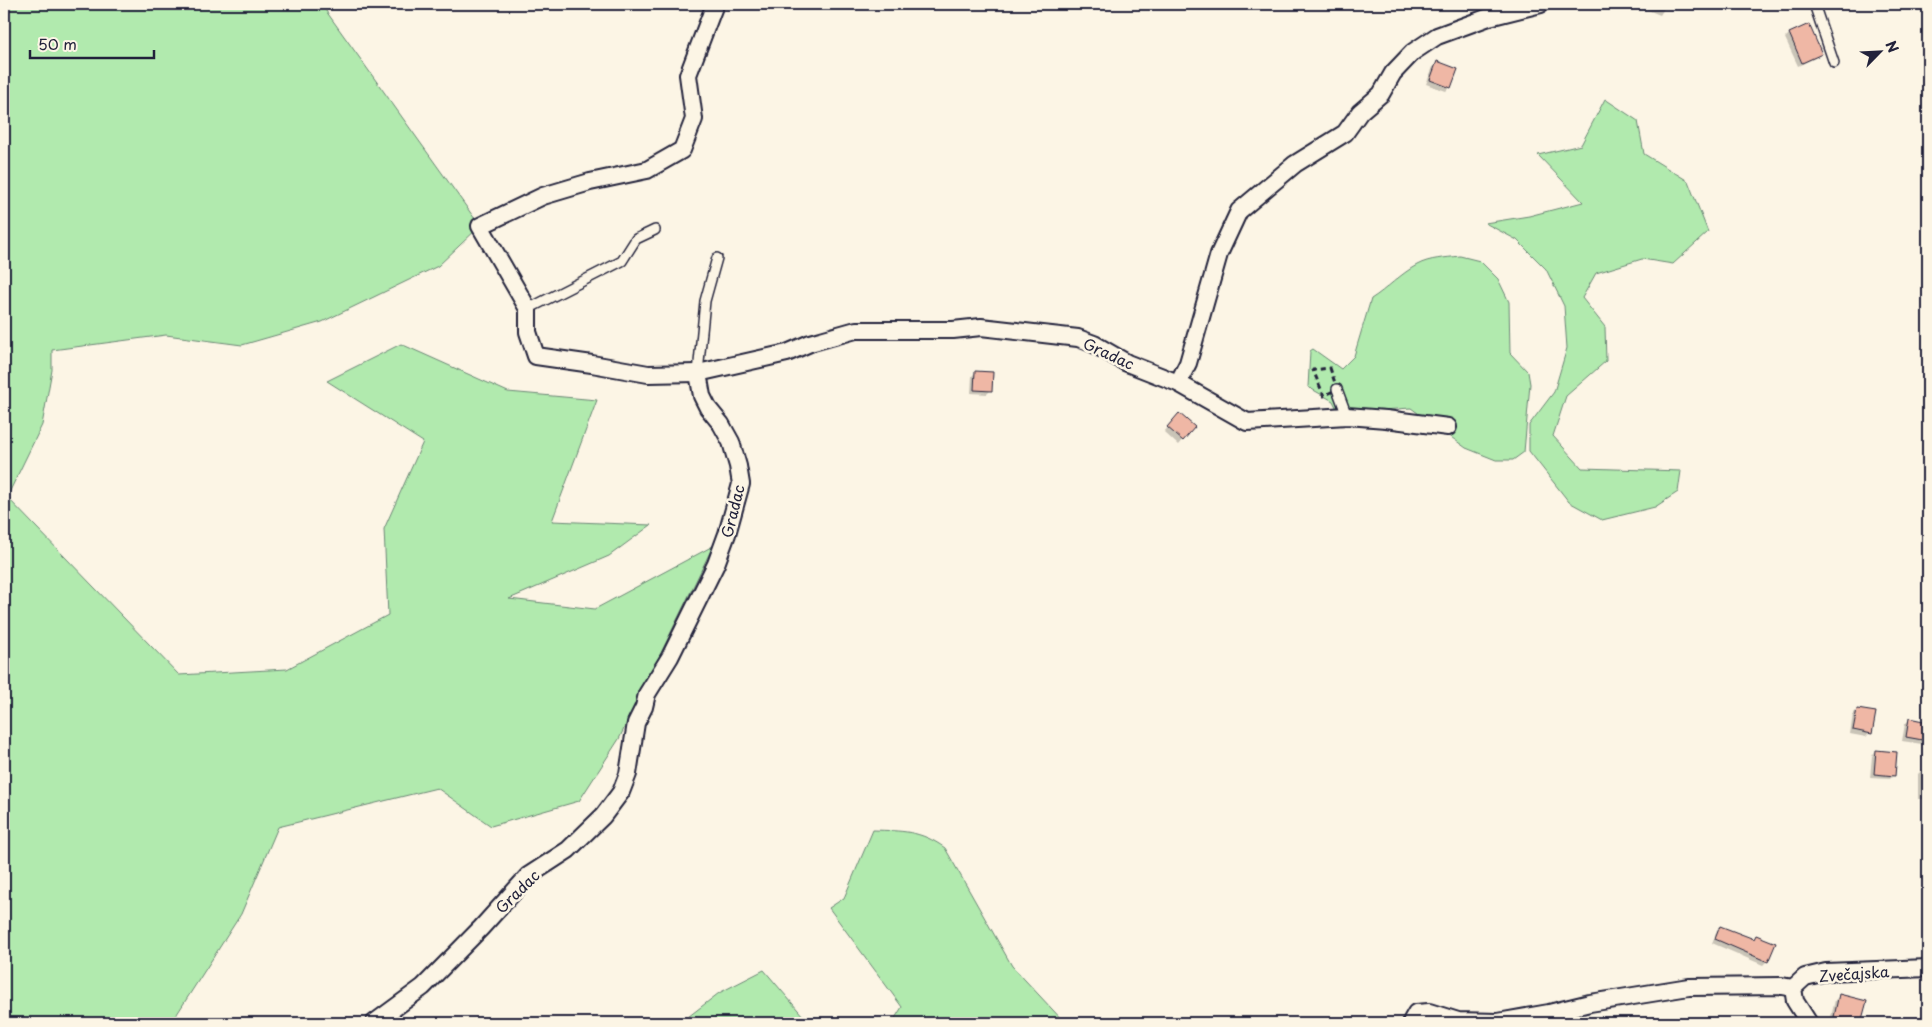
<svg xmlns="http://www.w3.org/2000/svg" width="1932" height="1027" font-family="'Playpen Sans',sans-serif">
	<style>
		.green { fill: #b1eaae; stroke: #6a8674 }
		.shadow { fill: #0003 }
		.building { fill: #efb7a5; stroke: #22223b }
		.lines { fill: none; stroke-linecap: round; stroke-linejoin: round }
		.lane-casing { stroke: #22223b; stroke-width: 12 }
		.street-casing { stroke: #22223b; stroke-width: 20 }
		.path { stroke: #22223b; stroke-width: 3; stroke-dasharray: 5 4; stroke-linecap: butt }
		.lane { stroke: #fcf5e5; stroke-width: 9 }
		.street { stroke: #fcf5e5; stroke-width: 16 }
		.labels { text-anchor: middle; dominant-baseline: central; stroke-width: 5; stroke-linejoin: round; paint-order: stroke }
		.street-label { font-size: 15px; fill: #22223b; stroke: #fcf5e5 }
	</style>
	<rect width="100%" height="100%" fill="#fcf5e5"/>
	<filter id="ink" filterUnits="userSpaceOnUse"><feTurbulence type="fractalNoise" baseFrequency=".02" numOctaves="2"/><feDisplacementMap in="SourceGraphic" scale="10" xChannelSelector="R" yChannelSelector="G"/><feConvolveMatrix kernelMatrix="1 2 1 2 8 2 1 2 1" color-interpolation-filters="sRGB"/></filter>
	<g filter="url(#ink)">
		<g class="green">
			<path d="M4,4H321L480,226L438,266L322,322L242,345L166,335L52,350V370L42,425L7,497L179,675L287,669L388,615L384,529L423,442L327,381L401,344L508,392L597,400L552,521L651,525L609,556L509,599L595,609L713,546L619,739L579,801L491,826L437,788L278,827L241,914L177,1014L174,1023H4Z"/>
			<path d="M1605,99L1638,121L1644,154L1688,181L1708,232L1673,264L1642,259L1596,273L1582,298L1605,327L1606,361L1566,396L1553,436L1582,468L1681,471L1678,492L1655,507L1602,520L1569,502L1529,451V425L1554,392L1567,348L1564,306L1546,269L1517,240L1485,223L1529,216L1583,202L1538,155L1581,145Z"/>
			<path d="M1460,256L1480,261L1498,279L1509,302L1510,353L1528,372L1530,384L1524,452L1513,460H1496L1466,448L1411,408L1339,413L1333,401L1308,387L1310,351L1313,349L1341,369L1354,356L1371,299C1387,289 1400,274 1417,265C1430,258 1445,258 1460,256Z"/>
			<path d="M873,830C902,831 920,830 945,848L1012,966L1065,1023H892L902,1007L829,908L844,898Z"/>
			<path d="M764,970L809,1023H694L688,1017L719,993Z"/>
		</g>
		<g class="shadow">
			<path d="M1645,4H1667L1660,15L1643,8Z"/>
			<path d="M1813,4H1831L1817,9Z"/>
			<path d="M1808,25L1821,53L1817,57L1798,66L1785,38L1789,34Z"/>
			<path d="M1437,63L1450,87L1446,91L1426,84L1433,67Z"/>
			<path d="M976,372L991,390L987,394L971,393L972,376Z"/>
			<path d="M1175,419L1193,427L1178,445L1164,432Z"/>
			<path d="M1857,710L1870,733L1866,737L1850,734L1853,714Z"/>
			<path d="M1909,720L1928,723L1926,740L1922,744L1902,741L1905,724Z"/>
			<path d="M1876,752L1894,775L1890,779L1870,778L1872,756Z"/>
			<path d="M1922,770H1928V799H1918V774Z"/>
			<path d="M1721,927L1752,940L1756,936L1767,961L1763,965L1712,943L1717,931Z"/>
			<path d="M1840,996L1865,1002L1860,1023H1840L1830,1021L1835,1000Z"/>
		</g>
		<g class="building">
			<path d="M1809,24L1822,54L1802,63L1789,33Z"/>
			<path d="M1437,61L1458,69L1451,88L1430,80Z"/>
			<path d="M975,371L993,372L992,391L974,390Z"/>
			<path d="M1179,413L1195,427L1183,441L1167,427Z"/>
			<path d="M1857,709L1876,712L1872,734L1853,730Z"/>
			<path d="M1909,718L1928,722V741L1906,737Z"/>
			<path d="M1876,750L1897,752L1895,776L1874,774Z"/>
			<path d="M1720,926L1754,939L1756,935L1776,943L1768,962L1715,939Z"/>
			<path d="M1839,994L1867,1001L1861,1023L1834,1017Z"/>
		</g>
		<g class="lines">
			<defs>
				<g id="lane">
					<path d="M1814,4L1834,63"/>
					<path d="M528,309L622,261L636,239L655,230"/>
					<path d="M698,373L705,301L717,258"/>
					<path d="M1337,389L1347,416"/>
				</g>
				<g id="street">
					<path d="M698,373L648,374L592,364L536,356L528,332V309L480,226L543,196L590,182L647,170L682,150L694,119L688,75L715,4"/>
					<path d="M1448,427L1386,419L1347,416L1247,422L1178,383L1188,363L1219,254L1239,211L1295,164L1345,133L1360,112L1381,94L1393,73L1413,52L1437,36L1489,17L1541,4"/>
					<path d="M374,1023L423,987L481,928L528,876L568,850L603,816L621,792L628,774L636,723L644,707L647,694L670,657L716,564L727,534L741,484L738,466L731,442L721,424L708,408L702,396L698,373L787,353L810,343L856,330H953L981,327L1078,338L1094,344L1127,363L1178,383"/>
					<path d="M1414,1023L1412,1020L1416,1013L1429,1012L1458,1021L1498,1022L1549,1013L1590,1003L1689,987L1782,986L1793,988"/>
					<path d="M1809,1023L1795,1001L1793,988L1805,977L1826,972L1928,968"/>
				</g>
			</defs>
			<use href="#lane" class="lane-casing"/>
			<use href="#street" class="street-casing"/>
			<path class="path" d="M1330,368L1337,389L1324,396L1313,370Z"/>
			<use href="#lane" class="lane"/>
			<use href="#street" class="street"/>
		</g>
	</g>
	<g class="labels">
		<g class="street-label">
			<text transform="translate(1109 353) rotate(25)">Gradac</text>
			<text transform="translate(732 511) rotate(-76)">Gradac</text>
			<text transform="translate(517 891) rotate(-44)">Gradac</text>
			<text transform="translate(1854 973) rotate(-4)">Zvečajska</text>
		</g>
	</g>
	<rect width="1932" height="1027" fill="none" stroke="#fcf5e5" stroke-width="20"/>
	<rect x="10" y="10" width="1912" height="1007" fill="none" stroke="#22223b" stroke-width="2" filter="url(#ink)"/>
	<g transform="translate(1880 52) rotate(66)" stroke="#fcf5e5" stroke-width="4" paint-order="stroke">
	<path d="M0-4L9 19L0 12L-9 19Z" fill="#22223b"/>
	<text y="-8" font-size="14" font-weight="bold" text-anchor="middle" fill="#22223b">N</text>
	</g>
	<path d="M30 50v8h124v-8" fill="none" stroke="#22223b" stroke-width="2.5"/>
	<text x="38" y="50" font-size="15" fill="#22223b" stroke="#fcf5e5" stroke-width="4" paint-order="stroke">50 m</text>
</svg>
